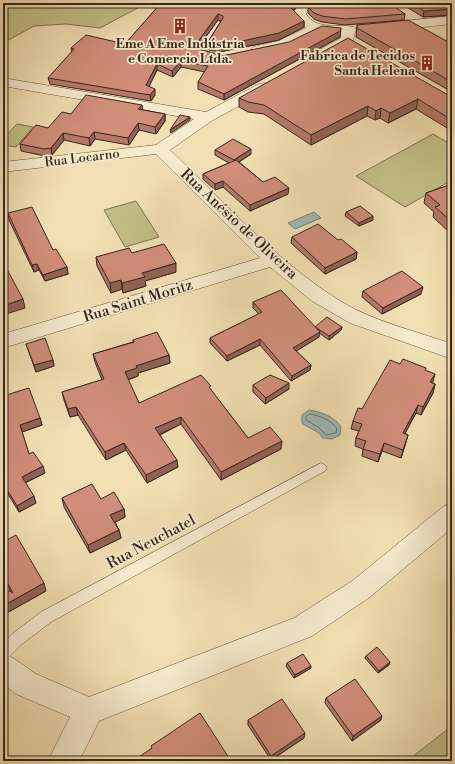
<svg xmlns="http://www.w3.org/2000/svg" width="455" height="764" font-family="'Libre Bodoni',serif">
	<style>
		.green { fill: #c3c087; stroke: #7c7452 }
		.water { fill: #a0bab8; stroke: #757f7a }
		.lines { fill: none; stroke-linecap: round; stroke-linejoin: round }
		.shore { stroke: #6a706b; stroke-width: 1 }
		.service-casing { stroke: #645544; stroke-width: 1 }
		.minor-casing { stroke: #645544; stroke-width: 1 }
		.service { fill: #f7ebce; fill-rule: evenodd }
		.minor { fill: #f7ebce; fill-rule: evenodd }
		.wall { fill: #b47a69; stroke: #35271e }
		.shaded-wall { fill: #926355; stroke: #35271e }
		.building { fill: #d18e7a; stroke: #35271e }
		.labels { text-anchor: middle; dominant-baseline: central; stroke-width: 3.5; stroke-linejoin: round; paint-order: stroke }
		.far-poi-label { font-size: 13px; font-weight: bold; fill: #35271e; stroke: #f7ebce }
		.far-street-label { font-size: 13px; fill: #35271e; stroke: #f7ebce }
		.street-label { font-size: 15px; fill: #35271e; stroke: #f7ebce }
	</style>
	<rect width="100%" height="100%" fill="#f2e0b4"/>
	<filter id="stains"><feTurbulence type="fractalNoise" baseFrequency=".005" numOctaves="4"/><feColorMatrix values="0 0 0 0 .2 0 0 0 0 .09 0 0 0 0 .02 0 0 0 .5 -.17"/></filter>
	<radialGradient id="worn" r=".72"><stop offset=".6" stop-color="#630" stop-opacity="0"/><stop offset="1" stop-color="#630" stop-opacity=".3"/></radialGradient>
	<g class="green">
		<path d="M3,3H147L100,28L66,24L34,26L3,43Z"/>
		<path d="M17,124L33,127L16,147L3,145V139Z"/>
		<path d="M433,134L452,145V180L405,207L356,176Z"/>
		<path d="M136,201L159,237L125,247L104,210Z"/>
		<path d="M452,726V761H407Z"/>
	</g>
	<g class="water">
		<path d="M314,212L321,218L295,229L288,223Z"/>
		<path d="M309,410C321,412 334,416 341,427L340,435L332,439L323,438C317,429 309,429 302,423V415Z"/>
	</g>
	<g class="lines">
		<path class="shore" d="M310,414C321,416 330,420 337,428L336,433L326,435L318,427L306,420V417Z"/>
		<defs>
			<g id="service">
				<path d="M219,21L222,23L206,48L208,52L219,56L215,58L202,55L198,48L217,22Z"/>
				<path d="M321,463L325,465L327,468L325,471L51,622L22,644L8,658L3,660V643L12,634L41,612Z"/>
			</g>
			<g id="minor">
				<path d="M301,3H315L306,14C317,31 338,23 354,27L356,30L352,43C342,48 330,59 319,56L317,53L319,50L341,38V34L319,32L288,47L258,54L253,53L251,50L253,47L278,41L306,28L298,22L292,14Z"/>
				<path d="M452,16V24L385,31L380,30L378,27L380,24L385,23Z"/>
				<path d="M3,78L206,112L259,84L264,83L269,84L271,87L269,90L213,120L170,150C223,201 279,264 342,302C375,322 416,331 452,344V359L350,323L312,301L270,267L3,348V334L260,258L156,154L3,172V162L156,145L194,119L3,86Z"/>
				<path d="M452,503V528L370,597L312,636L99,721L79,761H48L70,717L16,694L3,684V654L13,658L36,674L89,697L294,618L352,581L444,506Z"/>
			</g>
		</defs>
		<use href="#service" class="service-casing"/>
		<use href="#minor" class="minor-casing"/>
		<use href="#service" class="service"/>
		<use href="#minor" class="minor"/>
	</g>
	<g class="wall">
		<path d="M161,3H300L293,11L304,21V27L279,40L219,52L209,50L208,48V42L221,21L218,20L199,46L202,50L222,56L340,37L224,100L198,89V82L205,72L181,67L173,77L157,70L149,86L155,95L151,101L50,84L48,78L72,52L71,48L125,44Z"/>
		<path d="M400,3H452V15L423,17Z"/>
		<path d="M308,7L405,14L404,20L345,25L322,22L314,19L308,13Z"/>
		<path d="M357,25L452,44V92L356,37Z"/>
		<path d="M448,95H452V131L416,109L388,123L380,118L375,120L367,116L311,145L264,114L248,112L239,107V98Z"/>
		<path d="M143,110L165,114V121L156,134L139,130L129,145L95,139L90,146L64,140L52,155L45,156L21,151L20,144L48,128L71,114Z"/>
		<path d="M215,150L251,154L239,162L263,182L288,194L250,211L223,187L215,190L203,179V174L229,163L215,155Z"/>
		<path d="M452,184V229L448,231L433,217L434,212L424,203L426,193Z"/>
		<path d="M346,212L373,220L359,226L345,216Z"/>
		<path d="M8,213L53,250L67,267L68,274L45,281L39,270L34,272L9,220Z"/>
		<path d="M292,237L338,240L357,252L356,259L325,274L291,243Z"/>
		<path d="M132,253L176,272L145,281L146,286L123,293L122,289L111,293L97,266L96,257Z"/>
		<path d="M363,291L421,294L382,314L362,297Z"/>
		<path d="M253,302L315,327H342L341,330L329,340L319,333V337L296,351L311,365L310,370L291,381L260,345L227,361L210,343V338L259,314L253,308Z"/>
		<path d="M133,340L169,355L170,363L138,373V376L128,380L139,403L211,390L248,438L281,449L221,480L181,424L160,435L178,467L147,483L126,450L106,460L78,415L70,417L64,400L62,392L102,380L95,362L93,354L133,342Z"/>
		<path d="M26,344L53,360L54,366L36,372Z"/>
		<path d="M400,364L426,368L425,370L433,382L432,383L435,384L433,393L421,415L416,413L405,433L408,435L406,442L401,458L382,451L378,462L362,456L363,449L355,446L356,438L359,431L351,429L353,421L362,409Z"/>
		<path d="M253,385L289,389L265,404L253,392Z"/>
		<path d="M3,396L40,418L42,425L22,432L29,454L45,473L25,483L36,503L19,512L3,486Z"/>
		<path d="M62,498L101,499L124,509L125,517L115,522L119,530L121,538L90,553L64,507Z"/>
		<path d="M3,542L46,591L3,615L11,592L3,577Z"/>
		<path d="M452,552V562L448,558L449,555Z"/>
		<path d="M366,656L390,662L389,665L378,673L365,658Z"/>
		<path d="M287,663L311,668L294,678L286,666Z"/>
		<path d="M326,698L381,720L352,741L325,703Z"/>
		<path d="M248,720L304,738L271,760L248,725Z"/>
	</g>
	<g class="shaded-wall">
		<path d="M295,3H300L290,14L291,8Z"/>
		<path d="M452,9V15L423,17L424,11Z"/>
		<path d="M218,14V20L197,49V43Z"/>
		<path d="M304,21V27L279,40L219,52V46Z"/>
		<path d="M341,28L340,37L224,100V94Z"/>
		<path d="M181,61V67L173,77L172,71Z"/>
		<path d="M157,64V70L147,91L146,85Z"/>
		<path d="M155,89V95L151,101L150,95Z"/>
		<path d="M418,99L416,109L388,123L390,113Z"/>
		<path d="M142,105L143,112L138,109Z"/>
		<path d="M368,106L367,116L311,145V135Z"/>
		<path d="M381,108L380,118L375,120L376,111Z"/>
		<path d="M165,114V121L156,134L155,127Z"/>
		<path d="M190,117V120L171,133L170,130Z"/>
		<path d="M138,123L139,130L129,145L128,138Z"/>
		<path d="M94,132L95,139L90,146L89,138Z"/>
		<path d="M63,133L64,140L52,155L51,148Z"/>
		<path d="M251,149V154L234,165V160Z"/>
		<path d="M223,181V187L215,190V184Z"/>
		<path d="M289,188L288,194L250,211V205Z"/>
		<path d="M373,216V220L359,226V223Z"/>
		<path d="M452,220V229L448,231L451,221Z"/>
		<path d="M357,252L356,259L325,274V268Z"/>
		<path d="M176,263V272L145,281L146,286L123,293L122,283L142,273Z"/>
		<path d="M37,264L39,270L34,272L32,265Z"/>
		<path d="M67,267L68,274L45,281L43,275Z"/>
		<path d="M121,280L122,289L111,293L110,283Z"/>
		<path d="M423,287L421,294L382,314L383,308Z"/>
		<path d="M23,299L25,308L3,315V306Z"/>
		<path d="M342,327L341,330L329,340V336Z"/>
		<path d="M320,332L319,337L293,353V348Z"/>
		<path d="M260,339V345L227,361V356Z"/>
		<path d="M169,355L170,363L138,373V376L126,380L125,372L136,366Z"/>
		<path d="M53,360L54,366L36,372L34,365Z"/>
		<path d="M311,365L310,370L291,381L292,376Z"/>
		<path d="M435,374L433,382L428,391L430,382Z"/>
		<path d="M289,383V389L265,404L266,398Z"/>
		<path d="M435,384L433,393L421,415L423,407Z"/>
		<path d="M418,405L416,413L401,441L403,433Z"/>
		<path d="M76,407L78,415L70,417L68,409Z"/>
		<path d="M181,417V424L156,436L155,428Z"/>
		<path d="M40,418L42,425L22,432L20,425Z"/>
		<path d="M408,435L406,442L401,458L403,450Z"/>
		<path d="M282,441L281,449L221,480V472Z"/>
		<path d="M124,443L126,450L106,460L105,452Z"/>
		<path d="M384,443L382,451L378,462L380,454Z"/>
		<path d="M177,460L178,467L147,483L146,475Z"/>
		<path d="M43,466L45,473L24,483L22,477Z"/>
		<path d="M34,496L36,503L19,512L17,506Z"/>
		<path d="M124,509L125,517L112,524L110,515Z"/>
		<path d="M119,530L121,538L90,553L88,545Z"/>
		<path d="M44,583L46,591L3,615V606Z"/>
		<path d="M390,662L389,665L378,673L379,671Z"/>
		<path d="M311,666V668L294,678L295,675Z"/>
		<path d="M382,716L381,720L352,741L353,736Z"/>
		<path d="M305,733L304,738L271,760V756Z"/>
	</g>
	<g class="building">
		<path d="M161,3H295L291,8L304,21L279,33L219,46L209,44L208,42L223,18V16L218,14L197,43L202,50L214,53L217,55L222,56L289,42L322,26L341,28L340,31L224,94L198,82L208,66L181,61L172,71L157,64L146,85L155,89L150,95L48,78L74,49L71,48L86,35L125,44Z"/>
		<path d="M312,3H389L405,14L345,19L322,16L314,13L308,7Z"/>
		<path d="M411,3H452V9L424,11Z"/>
		<path d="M408,20L452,44V82L357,28V25Z"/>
		<path d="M348,38L448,95H452V120L418,99L390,113L381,108L376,111L368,106L311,135L264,105L248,102L239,98Z"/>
		<path d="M86,95L142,105L138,109L165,114L155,127L138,123L128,138L94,132L89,138L63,133L51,148L44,149L20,144L36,125L48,128L62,112L71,114Z"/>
		<path d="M180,115L190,117L170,130Z"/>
		<path d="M233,139L251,149L234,160L215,150Z"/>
		<path d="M236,160L263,182L275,177L289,188L250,205L223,181L215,184L203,174Z"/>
		<path d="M452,184V220L451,221L435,207L440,205L426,193Z"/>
		<path d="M360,206L373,216L359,223L346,212Z"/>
		<path d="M32,207L53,250L56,249L67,267L43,275L37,264L32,265L8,213Z"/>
		<path d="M318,224L338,240L341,239L357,252L325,268L292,237Z"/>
		<path d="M164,244L176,263L142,273L145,277L122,283L121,280L110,283L96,257L129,248L132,253Z"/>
		<path d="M3,262L23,299L3,306Z"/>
		<path d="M402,271L423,287L383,308L363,291Z"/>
		<path d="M281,290L320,332L293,348L311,365L292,376L260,339L227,356L210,338L262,312L253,302Z"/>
		<path d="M327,317L342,327L329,336L315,327Z"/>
		<path d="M157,332L169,355L136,366L137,368L125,372L139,403L201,375L211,386L209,387L248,438L270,427L282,441L221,472L181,417L155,428L177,460L146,475L124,443L105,452L76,407L68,409L62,392L104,379L93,354L134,342L133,340Z"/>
		<path d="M45,338L53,360L34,365L26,344Z"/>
		<path d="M403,359L426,368L425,370L435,374L430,382L435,384L423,407L418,405L403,433L408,435L403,450L384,443L380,454L363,449L366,441L356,438L362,424L353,421L358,408L362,409L390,360L400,364Z"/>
		<path d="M270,375L289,383L266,398L253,385Z"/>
		<path d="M29,388L40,418L20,425L29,454L33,452L43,466L22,477L34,496L17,506L3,483V396Z"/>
		<path d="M92,484L101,499L114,492L124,509L110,515L119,530L88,545L62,498Z"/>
		<path d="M16,535L44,583L3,606V587L13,593L3,575V542Z"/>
		<path d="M452,552V558L449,555Z"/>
		<path d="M377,647L390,662L379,671L366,656Z"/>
		<path d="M303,654L311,666L295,675L287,663Z"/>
		<path d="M355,679L382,716L353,736L326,698Z"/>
		<path d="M282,699L305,733L271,756L248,720Z"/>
		<path d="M200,713L231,761H133L152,748L151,746Z"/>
	</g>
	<defs>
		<symbol id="building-bare" viewBox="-9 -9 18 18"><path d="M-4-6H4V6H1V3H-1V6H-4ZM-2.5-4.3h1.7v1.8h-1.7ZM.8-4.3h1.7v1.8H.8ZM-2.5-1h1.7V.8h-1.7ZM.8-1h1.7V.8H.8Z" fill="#8f2418" stroke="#f7ebce" stroke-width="2.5" paint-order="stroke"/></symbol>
	</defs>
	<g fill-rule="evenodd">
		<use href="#building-bare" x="169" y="15" width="22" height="22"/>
		<use href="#building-bare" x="416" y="52" width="22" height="22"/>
	</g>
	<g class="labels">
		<g class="far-poi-label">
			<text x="180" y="44">Eme A Eme Indústria<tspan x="180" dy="15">e Comercio Ltda.</tspan></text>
			<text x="415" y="56" text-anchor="end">Fabrica de Tecidos<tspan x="415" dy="15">Santa Helena</tspan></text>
		</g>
		<g class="far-street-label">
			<text transform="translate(82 158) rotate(-7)">Rua Locarno</text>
		</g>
		<g class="street-label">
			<text transform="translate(239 224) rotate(43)">Rua Anésio de Oliveira</text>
			<text transform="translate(138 301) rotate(-17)">Rua Saint Moritz</text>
			<text transform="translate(151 542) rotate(-28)">Rua Neuchatel</text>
		</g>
	</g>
	<rect width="455" height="764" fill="none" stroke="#f2e0b4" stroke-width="16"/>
	<rect x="4" y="4" width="447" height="756" fill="none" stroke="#35271e" stroke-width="2"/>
	<rect x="8" y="8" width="439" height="748" fill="none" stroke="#35271e"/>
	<rect width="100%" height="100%" filter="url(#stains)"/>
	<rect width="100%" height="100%" fill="url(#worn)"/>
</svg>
